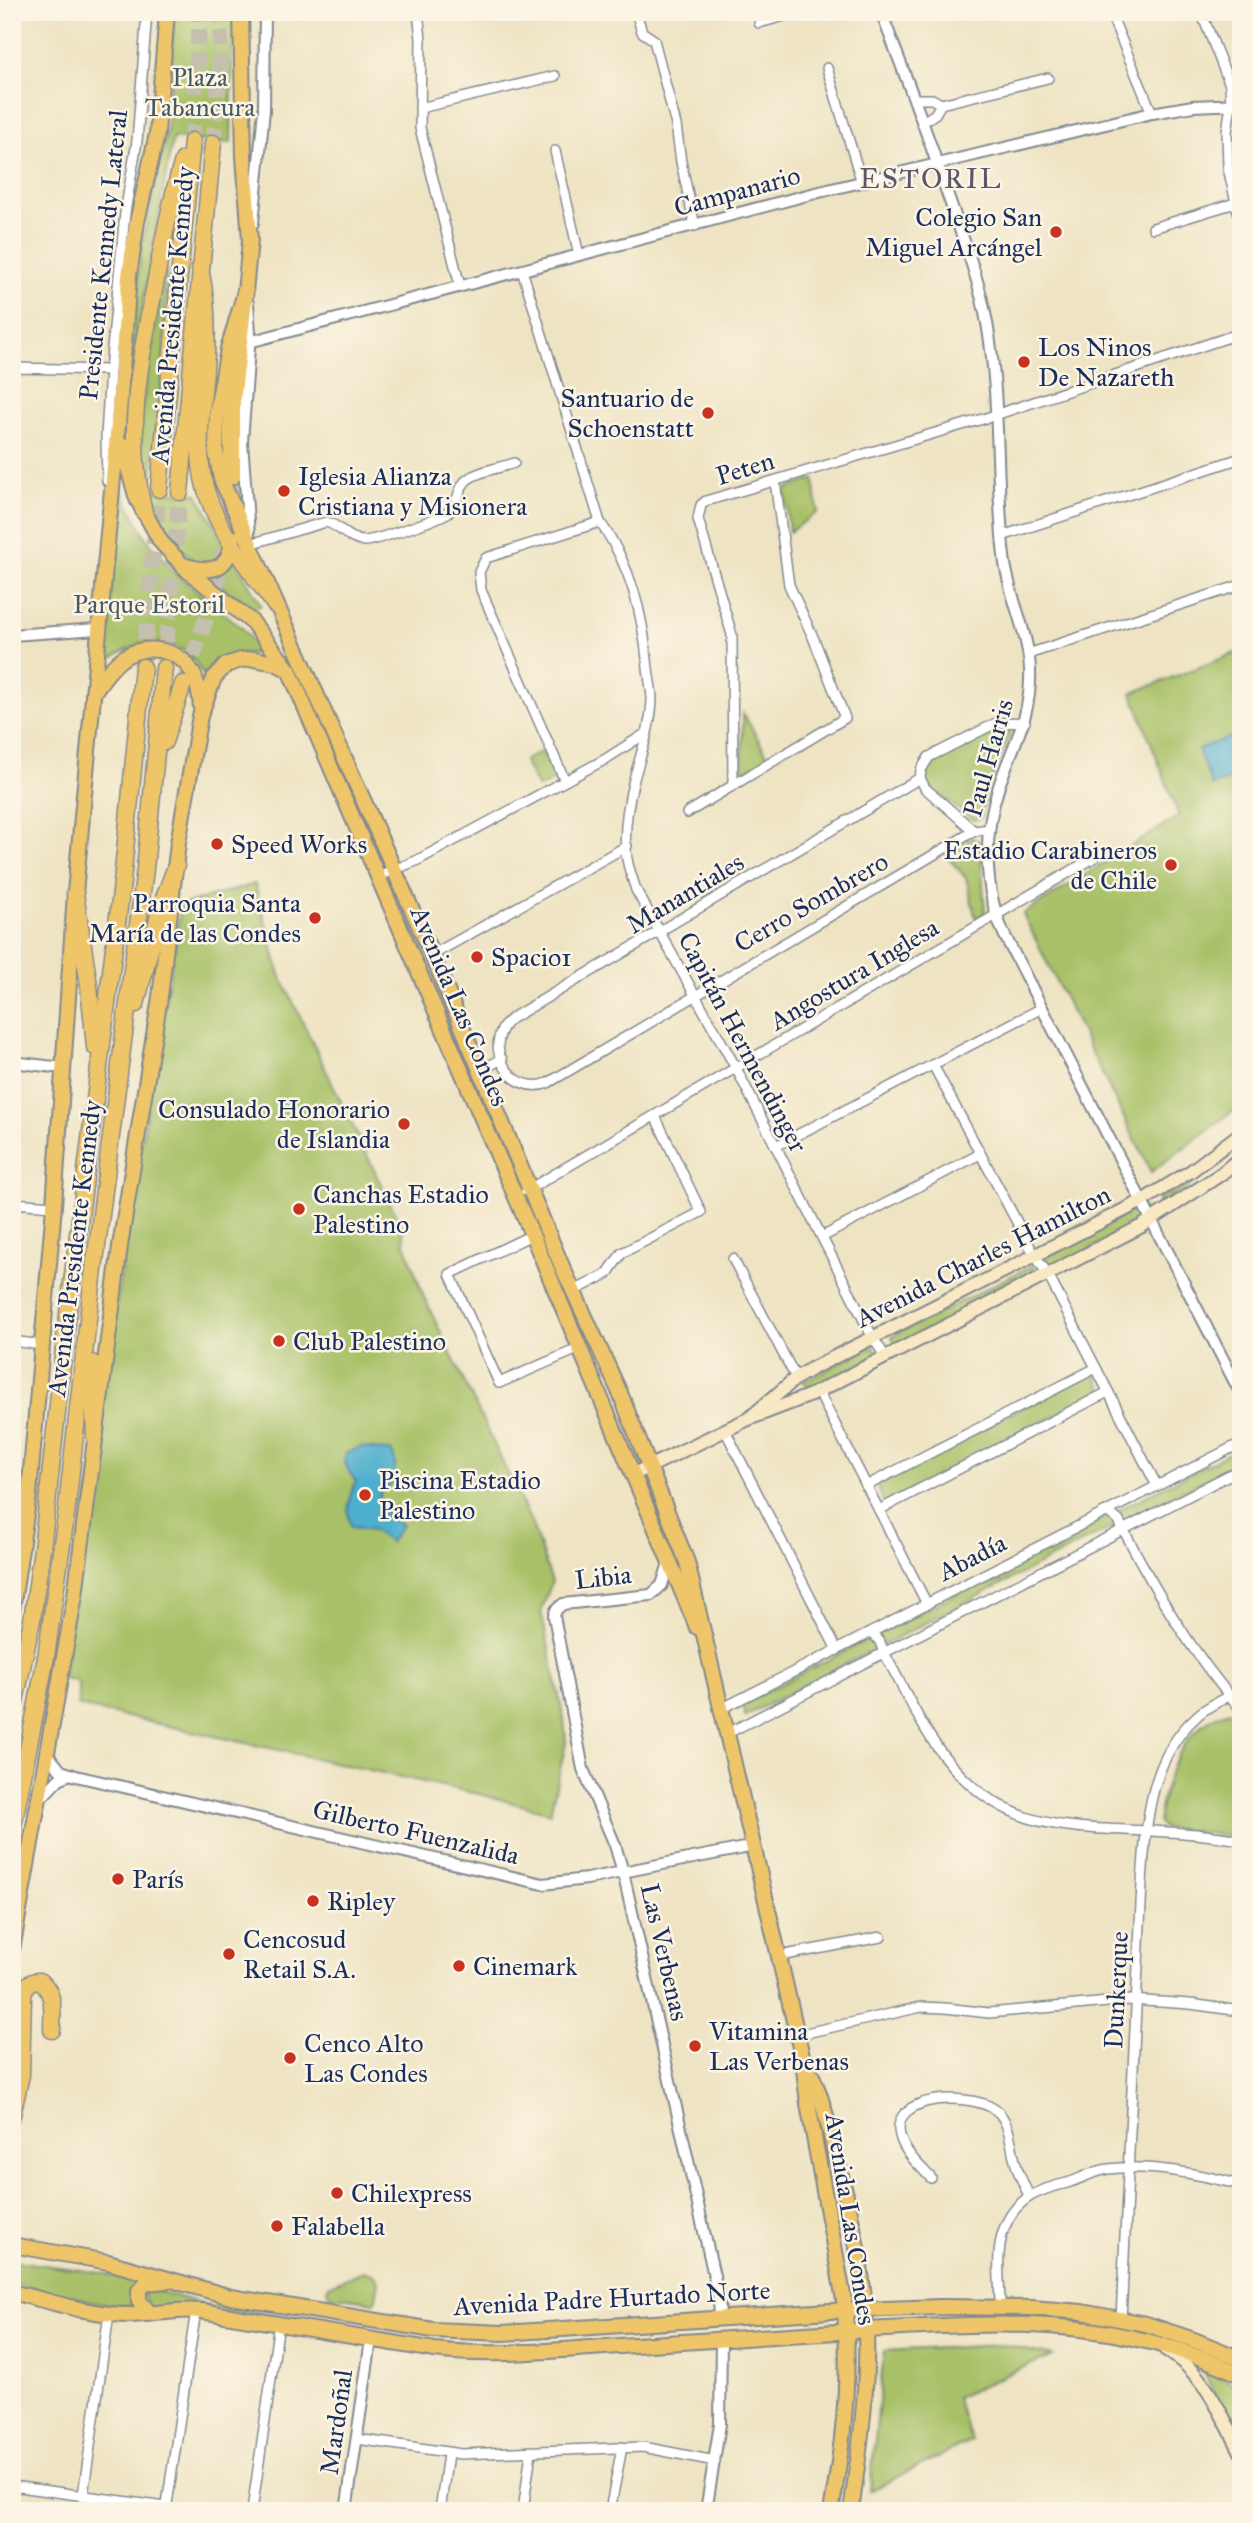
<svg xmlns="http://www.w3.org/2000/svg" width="1253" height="2523" font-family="'IM FELL Great Primer',serif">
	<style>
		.green { fill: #a8c167; stroke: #627862; stroke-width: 2 }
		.water { fill: #4eafcd; stroke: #346f96; stroke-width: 2 }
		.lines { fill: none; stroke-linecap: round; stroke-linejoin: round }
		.motorway-tunnel { stroke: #c4bfae; stroke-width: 16; stroke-dasharray: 16 8; stroke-linecap: butt }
		.minor-casing { stroke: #848990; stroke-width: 12 }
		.tertiary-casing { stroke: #848990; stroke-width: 14 }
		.secondary-casing { stroke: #848990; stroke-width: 16 }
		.primary-casing { stroke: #848990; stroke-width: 18 }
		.motorway-casing { stroke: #848990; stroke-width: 19 }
		.minor { stroke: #fff; stroke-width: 9 }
		.tertiary { stroke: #fff; stroke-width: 10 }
		.secondary { stroke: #f8e8c3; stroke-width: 12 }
		.primary { stroke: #eec569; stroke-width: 14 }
		.motorway { stroke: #eec569; stroke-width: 16 }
		.poi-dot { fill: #c8321e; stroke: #fcf5e5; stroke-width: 2.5 }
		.labels { text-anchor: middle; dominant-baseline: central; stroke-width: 5; stroke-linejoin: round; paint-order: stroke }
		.park-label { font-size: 26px; fill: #455b61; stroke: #fcf5e5 }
		.street-label { font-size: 26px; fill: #1b2f5e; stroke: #fcf5e5 }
		.poi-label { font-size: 26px; fill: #1b2f5e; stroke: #fcf5e5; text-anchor: start }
		.neighbourhood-label { font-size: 28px; letter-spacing: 2px; fill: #5d576c; stroke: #fcf5e5 }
	</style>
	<rect width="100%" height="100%" fill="#fcf5e5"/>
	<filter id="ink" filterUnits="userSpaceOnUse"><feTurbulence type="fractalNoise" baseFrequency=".0143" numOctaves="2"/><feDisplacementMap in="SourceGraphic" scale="14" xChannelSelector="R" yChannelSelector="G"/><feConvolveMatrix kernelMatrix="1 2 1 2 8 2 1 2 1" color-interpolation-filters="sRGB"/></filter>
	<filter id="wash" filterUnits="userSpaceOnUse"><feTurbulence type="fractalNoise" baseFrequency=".00686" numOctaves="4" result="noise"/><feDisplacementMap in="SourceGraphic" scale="28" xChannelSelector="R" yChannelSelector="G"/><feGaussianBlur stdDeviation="1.57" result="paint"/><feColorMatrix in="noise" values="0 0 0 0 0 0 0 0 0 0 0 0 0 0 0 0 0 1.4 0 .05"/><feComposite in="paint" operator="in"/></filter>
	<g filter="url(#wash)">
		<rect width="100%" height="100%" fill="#eee3c2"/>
		<g class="green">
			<path d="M174,12H233L231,143L173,138L153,243L125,419L141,248L167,132Z"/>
			<path d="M167,268L164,359L151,485L154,490L197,494L261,605L252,610L216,582L180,547L148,499L143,482L140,419L165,269Z"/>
			<path d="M814,479L818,512L789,532L785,489Z"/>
			<path d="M121,490L146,538L175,573L243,629L261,653C233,653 224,655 203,675C181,629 137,639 103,665Z"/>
			<path d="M1241,651V1105L1151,1172L1023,914L1179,816L1132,693Z"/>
			<path d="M743,713L769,758L742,772Z"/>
			<path d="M1005,723L1012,729L987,791L981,818L973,820L928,786L924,772L930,760Z"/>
			<path d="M542,751L556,779L538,788L524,761Z"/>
			<path d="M972,838L980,842L985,913L976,919L966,878L945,854Z"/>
			<path d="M255,884L280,975L402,1228L405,1244L423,1295L531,1522L552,1582L541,1611L564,1719L566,1743L550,1813L492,1797L82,1707L78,1705V1681L63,1678L125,1243L181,905Z"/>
			<path d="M1241,1142V1146L1217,1168L1176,1195L1171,1194L1169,1196L1172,1198L1160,1204L1157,1199L1191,1179Z"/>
			<path d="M1142,1205L1148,1218L1051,1270L1045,1257Z"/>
			<path d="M1033,1265L1038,1274L896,1348L892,1336Z"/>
			<path d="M874,1346L878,1355L811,1390L803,1381Z"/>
			<path d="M1094,1371L1103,1391L884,1504L876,1483Z"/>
			<path d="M1241,1447V1461L745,1716L742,1704Z"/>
			<path d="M1229,1711L1241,1718V1837L1163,1828L1158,1822C1164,1779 1182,1725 1229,1711Z"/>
			<path d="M13,2261L103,2273L139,2282C132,2291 129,2296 133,2307L105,2304L12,2283Z"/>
			<path d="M363,2271L374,2275L379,2282L375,2302L329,2295L327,2289L330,2285Z"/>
			<path d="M151,2289L214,2307L287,2316L356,2328L355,2331L149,2308L142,2292Z"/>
			<path d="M1002,2345L1053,2356L1016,2370L956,2398L971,2440L870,2491L884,2351Z"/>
			<path d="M1201,2367L1241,2388V2430L1228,2421Z"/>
		</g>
		<g class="water">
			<path d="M1241,733V775L1212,786L1198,749Z"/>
			<path d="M361,1447L392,1452C397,1463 396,1479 387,1488L382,1487C374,1509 386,1513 402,1525L390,1542L373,1530L351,1527C345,1511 349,1496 356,1481C348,1471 343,1465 346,1453Z"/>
		</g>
	</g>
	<g filter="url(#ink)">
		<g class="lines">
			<g class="motorway-tunnel">
				<path d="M192,141L200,12"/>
				<path d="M213,143L220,67L221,12"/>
				<path d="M143,664L159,489"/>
				<path d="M164,666L180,492"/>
				<path d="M185,679C210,610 231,550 232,476"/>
			</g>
			<defs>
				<g id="minor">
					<path d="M418,12L421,39L420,128L460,286"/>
					<path d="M636,12L642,32L654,40L676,125L681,162L695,226"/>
					<path d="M1110,12L1152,113"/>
					<path d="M1201,12L1230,85L1231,104L1227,132L1228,168L1241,224"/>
					<path d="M883,18L908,12"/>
					<path d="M759,23L799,12"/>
					<path d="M827,68L862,183"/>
					<path d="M916,99H932L941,104L935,114L924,121"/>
					<path d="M941,104L1048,78"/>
					<path d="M420,108L555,76"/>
					<path d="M555,151L579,255"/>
					<path d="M1153,228L1235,203"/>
					<path d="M522,270L600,522C631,565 643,615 648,668C649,679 652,690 652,700C651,726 641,754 634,779C628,803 623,835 627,859C629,870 633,880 636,890L736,1068L873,1338L885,1356"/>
					<path d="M12,368L110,370"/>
					<path d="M107,481L106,437L110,370L125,213L137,141L147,12"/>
					<path d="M1002,536L1241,458"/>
					<path d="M250,544L326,522C340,525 349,541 364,541C375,541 442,518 450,511C459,502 458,486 468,479C480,470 501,468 514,463"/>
					<path d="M1028,654L1241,585"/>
					<path d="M920,778L512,1018C479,1043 511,1098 548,1083L974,831L990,829"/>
					<path d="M565,781L481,590L479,572L486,558L600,522"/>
					<path d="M733,786L732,635L698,519L701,505L706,501L986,418L1241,333"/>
					<path d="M687,813L845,718L813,637L789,585L775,481"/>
					<path d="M974,831L925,788L920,778L921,770L929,757L996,723L1025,722"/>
					<path d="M378,876L416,861L604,760L645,734"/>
					<path d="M432,955L627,846"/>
					<path d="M933,1065L1034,1254L1047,1273L1157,1486"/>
					<path d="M481,1070L502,1059"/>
					<path d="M776,1146L1042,1008"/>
					<path d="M526,1191L1095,857"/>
					<path d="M12,1203L54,1206"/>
					<path d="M532,1235L450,1274L499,1383L580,1348"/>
					<path d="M822,1237L980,1154"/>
					<path d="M733,1259L796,1378"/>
					<path d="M574,1291L607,1274L622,1253L701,1212L655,1116"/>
					<path d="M12,1341L42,1345"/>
					<path d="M818,1391L927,1604"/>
					<path d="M725,1430L837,1650"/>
					<path d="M866,1486L1096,1368"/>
					<path d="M12,1490L29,1494"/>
					<path d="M879,1510L1108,1392"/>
					<path d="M1107,1511L1119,1521C1153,1587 1191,1653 1241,1709"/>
					<path d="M872,1632L880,1642L884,1653C903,1686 919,1724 943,1755C1002,1831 1063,1827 1150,1831C1180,1832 1211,1835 1241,1840"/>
					<path d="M723,1708L1241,1443"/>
					<path d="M728,1733L1241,1469"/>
					<path d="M780,1956L881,1937"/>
					<path d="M797,2035L921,2007L945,2008L989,2013L1130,2000L1190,2004L1241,2011"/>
					<path d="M931,2178C921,2167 906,2154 901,2139C884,2091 981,2091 1000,2114C1010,2126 1011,2146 1015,2161C1018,2173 1024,2185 1029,2196"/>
					<path d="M1000,2307C1000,2279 994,2248 1007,2222C1019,2197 1041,2189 1067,2183C1081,2179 1093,2171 1108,2169C1151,2164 1199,2174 1241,2185"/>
					<path d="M1121,2319L1142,1883C1146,1824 1149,1758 1197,1716C1206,1707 1218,1702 1229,1696"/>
					<path d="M357,2439L461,2454L643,2447L715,2461"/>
					<path d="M12,2486L166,2507"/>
					<path d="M83,2495L109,2314"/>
					<path d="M166,2511L196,2310"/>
					<path d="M252,2511L279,2323"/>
					<path d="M440,2511L448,2454"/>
					<path d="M523,2511L531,2452"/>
					<path d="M610,2511L622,2447"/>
				</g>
				<g id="tertiary">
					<path d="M881,12C903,69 924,124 943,181C959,229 978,273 987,323C1001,400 995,479 1004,556C1008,595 1028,630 1030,669C1032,716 1013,744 999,786C983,834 983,890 1005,936L1241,1394"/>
					<path d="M253,223L264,110L265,12"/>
					<path d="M248,303L250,334L242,442L249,534"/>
					<path d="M249,342L815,193L1152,113L1193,106L1241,104"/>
					<path d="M12,635L98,629"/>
					<path d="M12,1062L63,1068"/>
					<path d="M669,1563L662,1585L651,1595L563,1604L556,1610L554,1616L583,1769L615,1845L623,1872L719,2298L720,2319"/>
					<path d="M48,1755L61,1771L76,1776L543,1884L587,1879L754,1846"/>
					<path d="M40,1799L59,1779L70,1774"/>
					<path d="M346,2511L371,2340"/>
					<path d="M706,2511L720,2424L721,2338"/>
				</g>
				<g id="secondary">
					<path d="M752,1416L796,1378L811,1369L1142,1201L1191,1171L1241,1133"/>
					<path d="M632,1475L746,1420L811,1395L1142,1226L1221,1174L1241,1157"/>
					<path d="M1165,2349C1204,2372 1221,2413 1241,2452"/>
				</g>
				<g id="primary">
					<path d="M241,12L244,156L250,240L245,292L228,349L217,410L216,452L221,479L432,955L561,1264L620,1393L687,1562L803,2060L808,2104L844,2300C851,2370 844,2442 831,2511"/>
					<path d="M121,443L137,499L161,542L188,571L252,622L289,670L536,1244L697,1627"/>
					<path d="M183,565C213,574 228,571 233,538"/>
					<path d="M93,693C102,680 112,665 126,656C147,644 178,649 191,670C198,681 200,695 201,708"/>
					<path d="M12,1610L29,1494L42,1345L54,1206L75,893L118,424L129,276L137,222L157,134L167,12"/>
					<path d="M12,1950L75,1595L120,1246L160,997L178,843L200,716L214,678L226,665L241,660L254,659L275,663L289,670"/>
					<path d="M809,2070C823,2097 829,2128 836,2157C849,2203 859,2250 864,2298C871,2369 861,2441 851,2511"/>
					<path d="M12,2245L108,2262L231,2297L433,2330L503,2333L830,2311L940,2307L1032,2308L1082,2312L1146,2324L1194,2340L1241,2359"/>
					<path d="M12,2292C49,2301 87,2314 125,2315C151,2316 176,2308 201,2311L435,2350C490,2357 548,2351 604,2347C692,2341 780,2335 868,2330C1003,2322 1114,2314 1241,2375"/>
					<path d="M150,2313L139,2301V2290L146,2283L165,2281"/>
				</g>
				<g id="motorway">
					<path d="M200,269C208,303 208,335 205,370C202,409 195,448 205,487C217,531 249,568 275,605"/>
					<path d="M232,476V401L245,292"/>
					<path d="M159,489L192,141"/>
					<path d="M180,492L213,143"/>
					<path d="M144,512C125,436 139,366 154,290C162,246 170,203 183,160"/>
					<path d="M164,742L183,684"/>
					<path d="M75,893L89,986L95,1047"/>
					<path d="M136,1004L162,903L176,866"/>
					<path d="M92,1363L95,1437"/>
					<path d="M12,1715L32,1620L43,1541L66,1330L121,892L143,667"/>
					<path d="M12,1832L46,1657L66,1516L90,1301L145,869L164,668"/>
					<path d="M12,2115L21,2075L23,1997C24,1988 29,1980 39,1981C56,1991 52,2013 52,2030"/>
				</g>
			</defs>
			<use href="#minor" class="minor-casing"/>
			<use href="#tertiary" class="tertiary-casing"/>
			<use href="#secondary" class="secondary-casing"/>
			<use href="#primary" class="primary-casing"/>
			<use href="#motorway" class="motorway-casing"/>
			<use href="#minor" class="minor"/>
			<use href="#tertiary" class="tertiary"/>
			<use href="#secondary" class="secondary"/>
			<use href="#primary" class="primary"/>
			<use href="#motorway" class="motorway"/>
		</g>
	</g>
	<g class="poi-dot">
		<circle cx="1056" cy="232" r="7"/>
		<circle cx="1024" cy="362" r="7"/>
		<circle cx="708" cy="413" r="7"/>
		<circle cx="284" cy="491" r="7"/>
		<circle cx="217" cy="844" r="7"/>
		<circle cx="1171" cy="865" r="7"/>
		<circle cx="315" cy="918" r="7"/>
		<circle cx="477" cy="957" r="7"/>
		<circle cx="404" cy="1124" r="7"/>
		<circle cx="299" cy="1209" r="7"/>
		<circle cx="279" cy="1341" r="7"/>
		<circle cx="365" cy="1495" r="7"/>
		<circle cx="118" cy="1879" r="7"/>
		<circle cx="313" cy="1901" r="7"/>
		<circle cx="229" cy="1954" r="7"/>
		<circle cx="459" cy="1966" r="7"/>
		<circle cx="695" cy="2046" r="7"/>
		<circle cx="290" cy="2058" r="7"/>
		<circle cx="337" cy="2193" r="7"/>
		<circle cx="277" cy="2226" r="7"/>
	</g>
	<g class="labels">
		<g class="park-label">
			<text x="200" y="77">Plaza<tspan x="200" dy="30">Tabancura</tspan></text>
			<text x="149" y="604">Parque Estoril</text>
		</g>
		<g class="street-label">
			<text transform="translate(737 191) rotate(-15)">Campanario</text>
			<text transform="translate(103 255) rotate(-84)">Presidente Kennedy Lateral</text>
			<text transform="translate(172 315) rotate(-85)">Avenida Presidente Kennedy</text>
			<text transform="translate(745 468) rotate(-17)">Peten</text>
			<text transform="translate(988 758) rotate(-74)">Paul Harris</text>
			<text transform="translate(685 893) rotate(-31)">Manantiales</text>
			<text transform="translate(811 902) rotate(-30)">Cerro Sombrero</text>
			<text transform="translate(854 974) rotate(-31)">Angostura Inglesa</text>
			<text transform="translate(460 1006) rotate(67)">Avenida Las Condes</text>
			<text transform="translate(743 1042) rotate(62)">Capitán Hermendinger</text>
			<text transform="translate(74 1248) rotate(-83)">Avenida Presidente Kennedy</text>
			<text transform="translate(983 1256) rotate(-27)">Avenida Charles Hamilton</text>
			<text transform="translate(972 1557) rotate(-27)">Abadía</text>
			<text transform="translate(603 1577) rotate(-6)">Libia</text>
			<text transform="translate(416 1832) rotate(13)">Gilberto Fuenzalida</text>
			<text transform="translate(665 1952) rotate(77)">Las Verbenas</text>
			<text transform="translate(1116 1990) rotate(-87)">Dunkerque</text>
			<text transform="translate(851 2219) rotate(81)">Avenida Las Condes</text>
			<text transform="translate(612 2298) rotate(-3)">Avenida Padre Hurtado Norte</text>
			<text transform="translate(336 2422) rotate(-82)">Mardoñal</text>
		</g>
		<g class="poi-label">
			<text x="1042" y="217" text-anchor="end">Colegio San<tspan x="1042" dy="30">Miguel Arcángel</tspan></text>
			<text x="1038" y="347">Los Ninos<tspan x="1038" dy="30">De Nazareth</tspan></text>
			<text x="694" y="398" text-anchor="end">Santuario de<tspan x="694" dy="30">Schoenstatt</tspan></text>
			<text x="298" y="476">Iglesia Alianza<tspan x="298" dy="30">Cristiana y Misionera</tspan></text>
			<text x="231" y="844">Speed Works</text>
			<text x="1157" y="850" text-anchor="end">Estadio Carabineros<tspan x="1157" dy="30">de Chile</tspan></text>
			<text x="301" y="903" text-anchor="end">Parroquia Santa<tspan x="301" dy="30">María de las Condes</tspan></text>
			<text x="491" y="957">Spacio1</text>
			<text x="390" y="1109" text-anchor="end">Consulado Honorario<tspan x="390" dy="30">de Islandia</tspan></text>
			<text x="313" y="1194">Canchas Estadio<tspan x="313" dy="30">Palestino</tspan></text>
			<text x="293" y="1341">Club Palestino</text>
			<text x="379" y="1480">Piscina Estadio<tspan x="379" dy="30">Palestino</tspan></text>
			<text x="132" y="1879">París</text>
			<text x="327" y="1901">Ripley</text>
			<text x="243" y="1939">Cencosud<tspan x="243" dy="30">Retail S.A.</tspan></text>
			<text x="473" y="1966">Cinemark</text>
			<text x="709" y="2031">Vitamina<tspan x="709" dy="30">Las Verbenas</tspan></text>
			<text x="304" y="2043">Cenco Alto<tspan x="304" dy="30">Las Condes</tspan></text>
			<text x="351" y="2193">Chilexpress</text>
			<text x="291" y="2226">Falabella</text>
		</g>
		<g class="neighbourhood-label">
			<text x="931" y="178">ESTORIL</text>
		</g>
	</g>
	<rect width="1253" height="2523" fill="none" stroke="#fcf5e5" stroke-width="42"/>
</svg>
